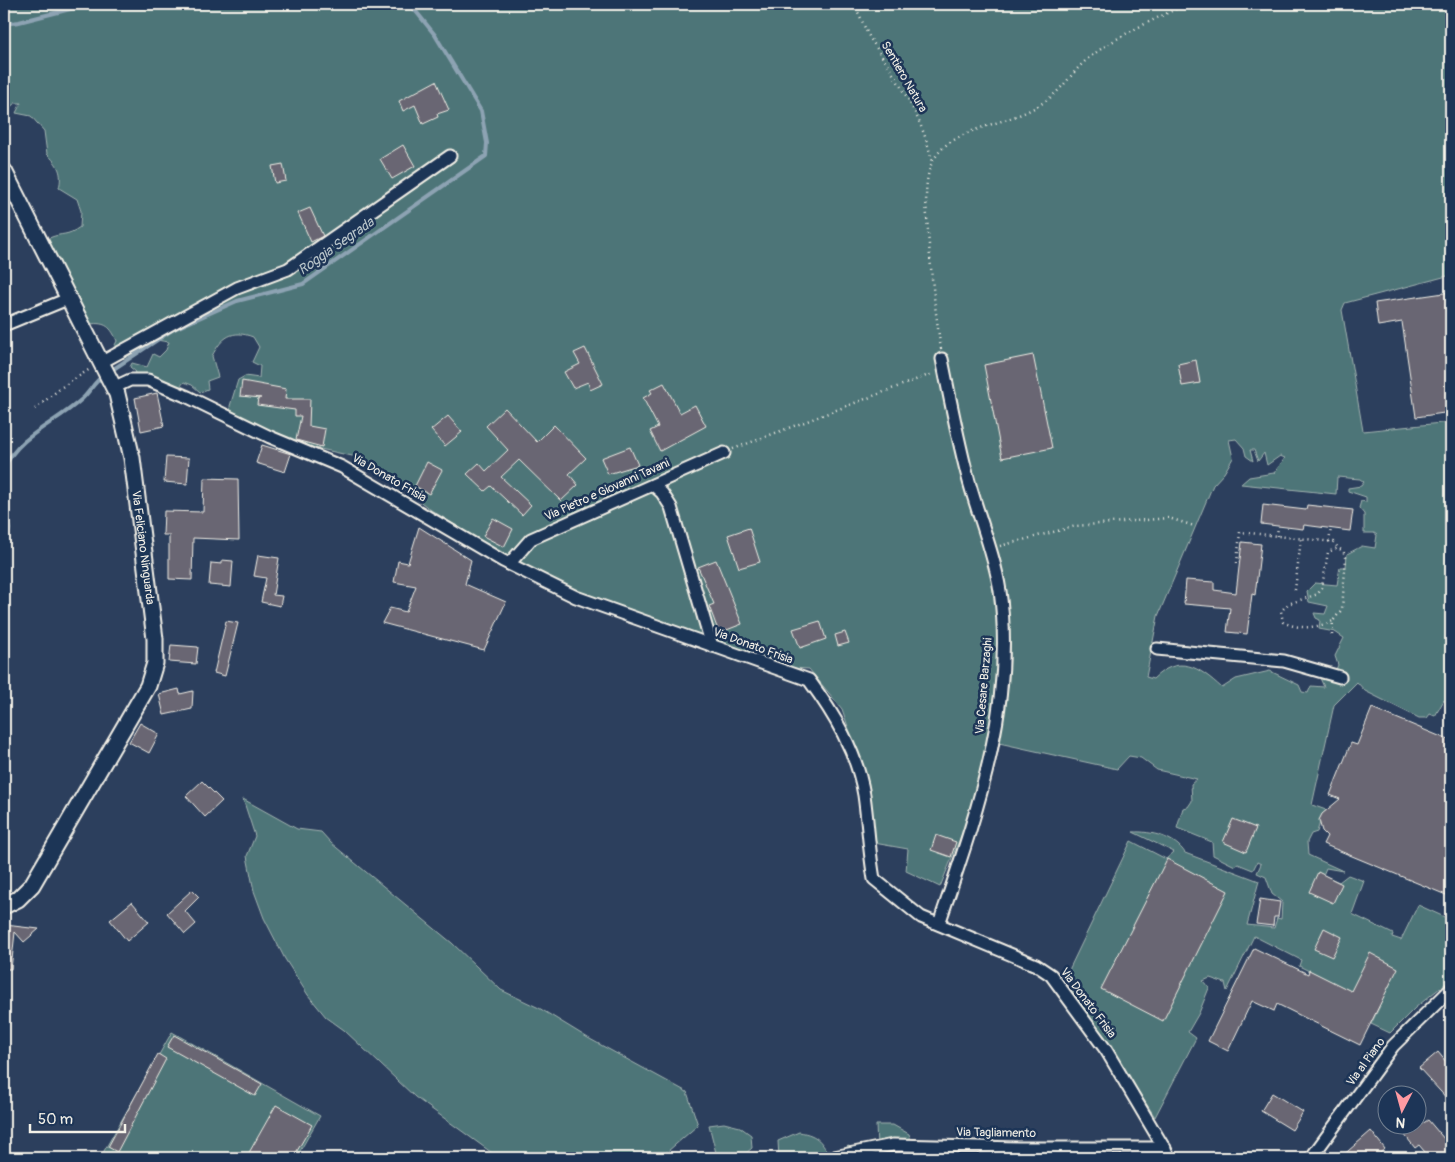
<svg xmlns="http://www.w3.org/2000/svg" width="1455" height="1162" font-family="Pangolin,sans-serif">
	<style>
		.green { fill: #4e7578; stroke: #a1b3b0; fill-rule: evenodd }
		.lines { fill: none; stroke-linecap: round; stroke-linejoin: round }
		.stream { stroke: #8da3b3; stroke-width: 4 }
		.building { fill: #696673; stroke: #f4f1e8 }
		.minor-casing { stroke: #f4f1e8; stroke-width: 15 }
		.tertiary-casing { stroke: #f4f1e8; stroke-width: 19 }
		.path { stroke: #f4f1e8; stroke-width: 2.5; stroke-dasharray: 1 4; stroke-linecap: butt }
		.minor { stroke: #1d3557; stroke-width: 11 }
		.tertiary { stroke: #1d3557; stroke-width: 15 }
		.labels { text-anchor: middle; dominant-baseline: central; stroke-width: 5; stroke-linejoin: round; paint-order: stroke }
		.street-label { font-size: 12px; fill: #f4f1e8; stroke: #1d3557 }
		.water-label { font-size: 14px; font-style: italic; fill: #b8c4c9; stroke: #1d3557 }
	</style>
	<rect width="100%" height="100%" fill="#2c3f5d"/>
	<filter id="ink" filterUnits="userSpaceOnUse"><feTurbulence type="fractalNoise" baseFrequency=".02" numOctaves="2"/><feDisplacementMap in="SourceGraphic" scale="10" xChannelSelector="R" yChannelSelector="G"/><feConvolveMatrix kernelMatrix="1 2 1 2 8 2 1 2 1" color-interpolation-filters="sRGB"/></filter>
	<g filter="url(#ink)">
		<g class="green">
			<path d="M4,4H1451V275L1345,303L1342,310L1363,431L1451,422V705L1448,706L1444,700L1435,716L1430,714L1427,718H1419L1365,691L1357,682L1334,705L1312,805L1326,810L1322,816L1317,832L1311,834L1307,842L1308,855L1343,871L1326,868L1323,875L1339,882L1348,875L1364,881L1352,914L1393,934L1392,937L1401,940L1418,905L1451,920V979L1415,1008L1390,1033L1371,1024L1380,1006L1299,966L1301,960L1254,936L1227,991L1225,983L1210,978L1203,981L1209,988L1199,1013L1188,1032L1196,1038L1155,1117L1072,990L1073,986L1067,982L1068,972L1131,841L1166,859L1174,852L1133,832C1151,831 1175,837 1185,853L1259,881L1247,925L1274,928L1277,918L1281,919L1282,902L1272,894L1266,877L1257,873L1261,864L1257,862L1253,870L1238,864L1235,866L1213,855L1212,842L1177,828L1183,808L1188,807L1192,801L1191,784L1197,779L1157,770L1141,758L1129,756L1117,769L990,741L972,809L940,887L906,871L908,849L874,843L868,785L842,709L809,669L792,668L539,577L431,510L366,459L293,443L231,414L230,406L238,380L245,376L259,378L260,366L252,362L259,347L253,337C232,329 222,337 212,356L218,377L207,381L208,389L200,392L192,385L184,382L180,387L145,374L134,375L136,372L130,367L132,363L147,367L153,354L159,357L166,350L169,342L156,340L123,359L113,349L117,341C111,327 106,322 90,324L49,245V238C64,232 66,237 80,227L81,211L77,199L59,188C63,173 58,164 47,154L44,131L31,116L16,113L21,103H15L8,109L6,99L4,100ZM1236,439L1244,448L1246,456L1253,461L1250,450H1254L1258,461L1264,453L1267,465L1280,456L1285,458L1274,473L1249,477L1241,484L1336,494L1337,477L1360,479L1364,482L1361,486L1348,488V491L1366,497V502L1361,501L1359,508L1364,514V533H1374L1377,535L1375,548L1362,546L1347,554L1346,567H1340L1337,585L1315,583L1307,591L1309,602L1328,606L1325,614L1314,613L1316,618L1320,620L1319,629L1335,632L1344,638L1335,656L1338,665L1333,676L1327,673L1320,678L1324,687L1311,686L1308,693L1302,692L1299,685L1270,671L1236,679L1222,688C1198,666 1179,654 1153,679L1146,677L1158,616L1213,485L1224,473L1233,458L1229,440Z"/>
			<path d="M243,799L297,829L321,832L331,843L452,943L501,990L539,1008L588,1038L687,1092L698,1125L660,1158H499L415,1097L344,1030L326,1017L308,995L285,959L264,918L254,891L247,856L255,836Z"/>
			<path d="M172,1032L320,1116L296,1158H100Z"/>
			<path d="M724,1123L740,1127L751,1135L752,1148L744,1155V1158H694L716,1153L709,1125Z"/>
			<path d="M876,1125H893L909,1134L917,1158H832L848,1146L861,1151L866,1144L877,1147Z"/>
			<path d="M799,1132C819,1135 821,1142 831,1158H779L778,1141Z"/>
			<path d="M995,1151L1002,1158H977L979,1153Z"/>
		</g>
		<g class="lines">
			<g class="stream">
				<path d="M4,24L19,22L90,4"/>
				<path d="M109,372L172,330L237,301L303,284L486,156L487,143L481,111L435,35L410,4"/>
				<path d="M4,468C20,434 55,424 82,399C90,392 94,382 103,376"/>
				<path d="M4,509L9,529L4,549"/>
				<path d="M4,650L8,669L4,675"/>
			</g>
		</g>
		<g class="building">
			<path d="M436,81L449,110L437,114L438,117L423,124L415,105L403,111L399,101Z"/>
			<path d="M403,145L415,166L392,179L380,159Z"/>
			<path d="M283,164L286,181L275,183L272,166Z"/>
			<path d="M310,208L323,236L311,242L298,213Z"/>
			<path d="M1451,292V412L1416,417L1402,322L1378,326L1375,303Z"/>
			<path d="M585,348L603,384L590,390L588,382L573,388L564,372L580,364L574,353Z"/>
			<path d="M1033,355L1052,448L1002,458L984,365Z"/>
			<path d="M1196,360L1200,383L1182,386L1178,364Z"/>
			<path d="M242,381L286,389L285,399H310L309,426L325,429L322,447L296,440L301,416H295V410L257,405L258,398H261L240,396Z"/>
			<path d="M664,383L680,413L695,405L706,426L660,451L650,431L658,427L643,398L652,393L650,390Z"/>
			<path d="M157,393L164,426L141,431L135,398Z"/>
			<path d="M505,408L537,442L554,425L586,458L569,474L578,485L561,501L519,460L501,477L531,505L522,515L491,486L485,491L467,474L479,463L486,471L508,450L486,426Z"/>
			<path d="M448,416L462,432L445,446L431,430Z"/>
			<path d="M262,445L291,454L285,472L256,463Z"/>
			<path d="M630,447L638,465L608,474L601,458Z"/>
			<path d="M166,457L189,458L187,484L164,482Z"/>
			<path d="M427,462L442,470L429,494L415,486Z"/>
			<path d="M204,478L238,479L239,540L193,538L192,580L169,579V535H163L164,511L203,512Z"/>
			<path d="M1263,505L1306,510L1307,505L1353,510L1350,531L1304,525L1303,529L1261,524Z"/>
			<path d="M493,518L513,529L504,547L483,536Z"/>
			<path d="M419,527L471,560L465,584L506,602L484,650L382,623L390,608L406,612L416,586L394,582L398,561L408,563Z"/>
			<path d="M749,528L760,562L739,568L728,535Z"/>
			<path d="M1242,542L1261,544L1255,595L1252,594L1247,634L1227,632L1230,608L1184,604L1186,580L1214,582V590L1236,593Z"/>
			<path d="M258,555L279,558L273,595L282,596L280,606L261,602L266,578L254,576Z"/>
			<path d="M222,560L233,561L231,587L209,585L211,563L222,564Z"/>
			<path d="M716,560L742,624L719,633L709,606L714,604L698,567Z"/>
			<path d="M226,621L238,623L225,676L214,673Z"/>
			<path d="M820,621L826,639L800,648L793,629Z"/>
			<path d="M845,632L849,643L838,646L835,635Z"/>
			<path d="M171,645L198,647L196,664L169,662Z"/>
			<path d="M179,689L180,694L193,691L192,709L164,715L159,694Z"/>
			<path d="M1372,708L1451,741V897L1323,844L1327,836L1322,831L1319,820L1322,814L1340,799L1330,795L1351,743L1357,745Z"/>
			<path d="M140,723L159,734L149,753L129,742Z"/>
			<path d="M202,781L222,801L205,817L186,796Z"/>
			<path d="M1233,819L1256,828L1246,852L1223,842Z"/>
			<path d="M936,835L956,842L951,857L931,850Z"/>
			<path d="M1167,859L1228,891L1163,1021L1101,989Z"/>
			<path d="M1318,872L1342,884L1333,903L1309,892Z"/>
			<path d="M192,890L199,897L185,911L196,924L185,934L167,913Z"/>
			<path d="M1260,899L1280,902L1278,917H1274L1273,926L1256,924Z"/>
			<path d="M132,902L149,922L127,941L110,920Z"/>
			<path d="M5,925L39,929L24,942L15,932L11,969H4Z"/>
			<path d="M1324,928L1342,937L1332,957L1314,949Z"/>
			<path d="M1254,948L1308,974L1309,970L1351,991L1370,953L1398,968L1360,1045L1277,1004L1274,1011L1252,1001L1228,1051L1208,1041Z"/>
			<path d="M174,1035L262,1084L255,1096L167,1047Z"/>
			<path d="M1438,1052L1451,1068V1103L1419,1068Z"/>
			<path d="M158,1054L166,1059L117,1152L108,1147Z"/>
			<path d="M1272,1093L1303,1112L1292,1130L1261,1111Z"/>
			<path d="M276,1105L312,1125L293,1158H246Z"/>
			<path d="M1428,1120L1451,1147V1158H1430L1419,1145L1415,1148L1396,1124H1422Z"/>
			<path d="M1371,1131L1385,1149L1374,1158H1340Z"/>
		</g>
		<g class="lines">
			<defs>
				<g id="minor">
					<path d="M4,325L70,298"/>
					<path d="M102,362L237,288L288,269L450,156"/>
					<path d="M115,387L130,380H148L188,397L270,437L342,467L503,561L576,597L809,680C834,714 857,752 864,795C868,823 869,851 874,879L921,917L1036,965L1051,975L1106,1050L1170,1158"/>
					<path d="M653,485L662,493L671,507L712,646"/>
					<path d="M509,564L531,539L724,453"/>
					<path d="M1157,649L1284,661L1340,677"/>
					<path d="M939,924C975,817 1016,706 1000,591C994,551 977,514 967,474C957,436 950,398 942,359"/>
					<path d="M829,1158L893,1145L1018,1148H1165"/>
					<path d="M1311,1158L1393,1046L1451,989"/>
				</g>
				<g id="tertiary">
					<path id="s1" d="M4,171L117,394L132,458L155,639V663L148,686L32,885L18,899L4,906"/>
				</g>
			</defs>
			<use href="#minor" class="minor-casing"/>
			<use href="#tertiary" class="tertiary-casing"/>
			<g class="path">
				<path d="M853,4C861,15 864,28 870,38C895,77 923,116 932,162"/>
				<path d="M941,349C935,310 931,272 928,232C927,210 923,186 931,165C936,154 944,145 954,140C982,123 1017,121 1044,102C1063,90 1073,70 1090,57C1118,35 1154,20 1186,4"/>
				<path d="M35,409L62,387L90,369"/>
				<path d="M733,449L934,373"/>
				<path d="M1277,536L1278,526"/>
				<path d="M1329,542L1331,528"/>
				<path d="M1000,546L1076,526L1169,518L1194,526"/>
				<path d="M1237,563L1240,532L1334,542L1338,548"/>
				<path d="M1295,590L1301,539"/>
				<path d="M1332,635L1333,621C1317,628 1299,630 1283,622L1281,611L1288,604L1318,594L1322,587L1328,552L1338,548L1343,551L1346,557L1342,609L1333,621"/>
			</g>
			<use href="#minor" class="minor"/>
			<use href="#tertiary" class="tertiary"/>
		</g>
	</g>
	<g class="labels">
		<g class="street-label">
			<text transform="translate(904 77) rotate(60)">Sentiero Natura</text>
			<text transform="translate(389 478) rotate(30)">Via Donato Frisia</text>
			<text transform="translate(607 490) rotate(-24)">Via Pietro e Giovanni Tavani</text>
			<text stroke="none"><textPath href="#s1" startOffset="406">Via Feliciano Ninguarda</textPath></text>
			<text transform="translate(753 646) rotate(20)">Via Donato Frisia</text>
			<text transform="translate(984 686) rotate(-85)">Via Cesare Barzaghi</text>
			<text transform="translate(1088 1003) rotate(53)">Via Donato Frisia</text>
			<text transform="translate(1366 1062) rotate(-54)">Via al Piano</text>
			<text transform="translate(996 1133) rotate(1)">Via Tagliamento</text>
		</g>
		<g class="water-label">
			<text transform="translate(336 246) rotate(-35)">Roggia Segrada</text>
		</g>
	</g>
	<rect width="1455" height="1162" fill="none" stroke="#1d3557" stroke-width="20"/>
	<rect x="10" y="10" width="1435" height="1142" fill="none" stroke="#f4f1e8" stroke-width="2" filter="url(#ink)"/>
	<g transform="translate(1402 1110) rotate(186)"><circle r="24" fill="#1d3557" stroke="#738091"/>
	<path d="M0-4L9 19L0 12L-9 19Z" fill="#ff9aa2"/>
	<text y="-8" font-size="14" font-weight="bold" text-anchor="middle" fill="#f4f1e8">N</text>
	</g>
	<path d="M30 1124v8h95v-8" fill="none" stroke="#f4f1e8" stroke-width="2.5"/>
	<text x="38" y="1124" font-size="15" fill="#f4f1e8" stroke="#1d3557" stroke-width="4" paint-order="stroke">50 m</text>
</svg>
